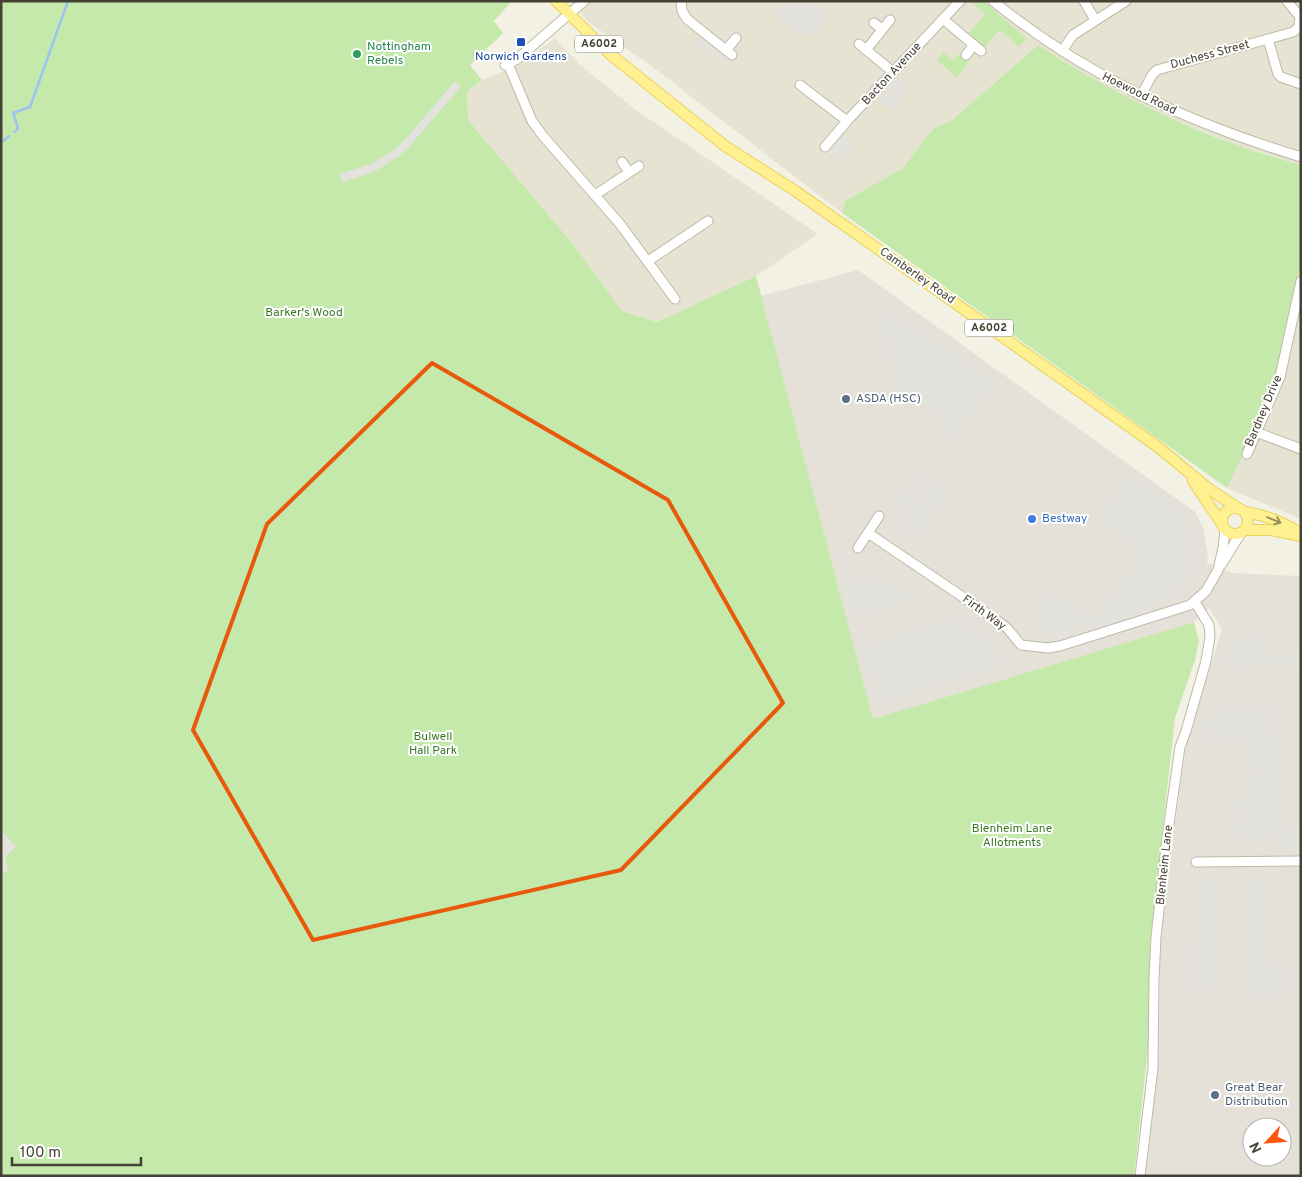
<svg xmlns="http://www.w3.org/2000/svg" width="1302" height="1177" font-family="Overpass,sans-serif">
	<style>
		.residential { fill: #e7e3d2 }
		.industrial { fill: #e5e1d9; fill-rule: evenodd }
		.green { fill: #c4e9ab }
		.parking { fill: #e3e2dd }
		.lines { fill: none; stroke-linecap: round; stroke-linejoin: round }
		.stream { stroke: #9dc3f3; stroke-width: 2.5 }
		.minor-casing { stroke: #bfbaa6; stroke-width: 11 }
		.major-casing { stroke: #e8d25d; stroke-width: 12 }
		.minor { stroke: #fff; stroke-width: 9 }
		.major { stroke: #fff091; stroke-width: 10 }
		.oneway { stroke: #99905e }
		.marked { fill: none; stroke: #e8590c; stroke-width: 4; stroke-linejoin: round }
		.transit-dot { fill: #1a4fb4; stroke: #fff; stroke-width: 2 }
		.leisure-dot { fill: #2e9e5b; stroke: #fff; stroke-width: 2 }
		.service-dot { fill: #5c6f8a; stroke: #fff; stroke-width: 2 }
		.shop-dot { fill: #3f7fe0; stroke: #fff; stroke-width: 2 }
		.labels { text-anchor: middle; dominant-baseline: central; stroke-width: 4; stroke-linejoin: round; paint-order: stroke }
		.shield { fill: #fff; stroke: #7d7a71; stroke-width: 1 }
		.shield-label { font-size: 11px; font-weight: bold; fill: #454134 }
		.leisure-label { font-size: 12px; fill: #27864d; stroke: #fff; text-anchor: start }
		.street-label { font-size: 12px; fill: #454134; stroke: #fff }
		.transit-label { font-size: 12px; fill: #164399; stroke: #fff }
		.park-label { font-size: 12px; fill: #397925; stroke: #fff }
		.service-label { font-size: 12px; fill: #4e5e75; stroke: #fff; text-anchor: start }
		.shop-label { font-size: 12px; fill: #366cbe; stroke: #fff; text-anchor: start }
	</style>
	<rect width="100%" height="100%" fill="#f3f1e4"/>
	<g class="residential">
		<path d="M571,1H1301V165L1239,146L1163,115L1099,83L1038,45L951,121L933,129L903,168L845,201L842,213L654,68L587,21Z"/>
		<path d="M555,38L579,64L636,110L818,234L756,276L657,322L622,311L573,244L468,120L467,92L482,80L518,66Z"/>
		<path d="M1301,265V519L1227,488L1255,430L1276,374Z"/>
	</g>
	<path class="industrial" d="M858,270L1195,512L1203,528L1208,555L1207,563L1233,573L1301,576V1176H1146L1159,1050L1160,947L1169,865L1186,746L1222,629L1209,608L1194,622L873,719L761,296ZM1252,1127H1282V1157H1252Z"/>
	<g class="green">
		<path d="M1,1H512L494,21L503,33L470,65L482,80L467,92L468,120L573,244L622,311L657,322L756,276L873,719L1194,622L1199,641L1195,660L1175,718L1150,946L1149,1039L1134,1176H1Z"/>
		<path d="M971,1H981L987,4L1027,39L1019,47L1000,30L985,47L969,33L985,14Z"/>
		<path d="M1038,45C1100,86 1168,120 1239,146C1259,153 1280,159 1301,165V265L1276,374L1255,430L1227,488L842,213L845,201L903,168L933,129L951,121Z"/>
		<path d="M943,52L954,60L959,54L969,62L957,78L937,60Z"/>
	</g>
	<g class="parking">
		<path d="M785,1H815L833,16L821,19L823,29L813,35L792,32L773,16Z"/>
		<path d="M728,29L745,42L726,67L695,43L699,38L719,40Z"/>
		<path d="M897,79L910,90L892,111L879,99Z"/>
		<path d="M455,81L461,87L408,148L399,156L374,172L343,182L339,174L371,164L394,150L404,141Z"/>
		<path d="M840,133L856,146L843,163L821,147L825,141Z"/>
		<path d="M874,308L929,335L996,382L955,438L949,440L927,402L915,396L899,400Z"/>
		<path d="M915,472L928,480L901,519L889,510Z"/>
		<path d="M1129,472L1184,511L1181,517L1193,528L1194,569L1188,585L1184,582L1178,591L1183,595L1167,606L1162,602L1152,606L1150,613L1143,615L1141,611L1136,612L1137,616L1092,630L1086,624L1069,629L1068,637L1056,640L1030,621L1053,583L1060,589L1057,594L1094,620L1141,553L1105,527L1094,523Z"/>
		<path d="M934,479L950,490L914,542L898,531Z"/>
		<path d="M841,547L849,552L854,575L858,582L869,579L875,571L912,596L905,605L853,620L839,575L841,560L836,557Z"/>
		<path d="M967,614L973,632L986,628L989,639L994,637L1003,667L877,704L859,645Z"/>
		<path d="M1240,634L1262,635L1264,654L1301,653V667L1223,669V656Z"/>
		<path d="M1276,706L1281,827H1301V847H1279L1278,838L1236,840V835H1230L1229,827L1236,826L1235,809H1229L1228,802L1235,801V796L1251,795V786H1244V779L1251,778L1250,762H1244L1243,754H1250L1249,744H1244L1243,741L1203,743L1202,721L1208,720V708Z"/>
		<path d="M4,833L16,847L6,856V861L9,869L1,876V835Z"/>
		<path d="M1196,876H1218L1219,986L1212,987L1211,998L1188,997Z"/>
		<path d="M1267,876L1271,963L1290,964V998L1240,999V877Z"/>
	</g>
	<g class="lines">
		<g class="stream">
			<path d="M15,132L18,128L13,113L30,107L68,1"/>
			<path d="M1,143L9,136"/>
		</g>
		<defs>
			<g id="minor">
				<path d="M681,1L682,11L687,19L732,55"/>
				<path d="M993,1C1085,76 1187,122 1301,157"/>
				<path d="M1084,1L1095,20"/>
				<path d="M943,19L981,51"/>
				<path d="M874,23L882,29"/>
				<path d="M1268,39L1278,74L1281,77L1301,84"/>
				<path d="M859,44L893,72"/>
				<path d="M726,50L736,38"/>
				<path d="M866,50L890,20"/>
				<path d="M1062,51L1073,35L1126,1"/>
				<path d="M966,55L974,45"/>
				<path d="M508,64L532,121L543,136L620,224L675,299"/>
				<path d="M505,65L516,60L584,1"/>
				<path d="M800,85L847,121"/>
				<path d="M1141,96L1152,75L1157,70L1293,32L1299,27L1300,17L1287,1"/>
				<path d="M825,147L847,121L960,1"/>
				<path d="M622,162L629,172"/>
				<path d="M595,195L639,166"/>
				<path d="M648,261L708,221"/>
				<path d="M1256,432L1301,449"/>
				<path d="M1247,454L1280,377L1301,281"/>
				<path d="M868,533L991,616L1007,628L1021,645L1048,648L1060,646L1190,605L1206,591L1218,570L1223,548L1225,530"/>
				<path d="M858,548L879,516"/>
				<path d="M1221,565L1241,533"/>
				<path d="M1196,862L1301,861"/>
				<path d="M1140,1176L1153,1068L1154,979L1156,937L1167,838L1180,747L1186,731L1206,661L1210,637L1209,625L1195,602"/>
			</g>
			<g id="major">
				<path d="M556,1L611,55L725,146L794,190L955,303L1158,447L1209,489L1238,508"/>
				<path d="M1193,481L1222,524"/>
				<circle cx="1235" cy="521" r="13"/>
				<path d="M1245,512C1265,515 1284,522 1301,534"/>
				<path d="M1245,530H1270L1301,536"/>
			</g>
		</defs>
		<use href="#minor" class="minor-casing"/>
		<use href="#major" class="major-casing"/>
		<use href="#minor" class="minor"/>
		<use href="#major" class="major"/>
	</g>
	<defs><path id="oneway-shaft" d="M-6 0H5M1.5-3L5.5 0L1.5 3" fill="none" stroke-width="1.6" stroke-linecap="round" stroke-linejoin="round" transform="scale(1.25)"/></defs>
	<use class="oneway" href="#oneway-shaft" transform="translate(1274 520) rotate(23)"/>
	<path class="marked" d="M432,363L668,500L783,703L621,870L313,940L193,730L267,524Z"/>
	<rect class="transit-dot" x="516" y="37" width="10" height="10" rx="2.5"/>
	<circle class="leisure-dot" cx="357" cy="54" r="5"/>
	<g class="service-dot">
		<circle cx="846" cy="399" r="5"/>
		<circle cx="1215" cy="1095" r="5"/>
	</g>
	<circle class="shop-dot" cx="1032" cy="519" r="5"/>
	<g class="labels">
		<g class="shield">
			<rect x="575" y="35.5" width="48" height="17" rx="4"/>
			<rect x="965" y="319.5" width="48" height="17" rx="4"/>
		</g>
		<g class="shield-label">
			<text x="599" y="44">A6002</text>
			<text x="989" y="328">A6002</text>
		</g>
		<g class="leisure-label">
			<text x="367" y="47">Nottingham<tspan x="367" dy="14">Rebels</tspan></text>
		</g>
		<g class="street-label">
			<text transform="translate(1210 55) rotate(-15)">Duchess Street</text>
			<text transform="translate(892 74) rotate(-47)">Bacton Avenue</text>
			<text transform="translate(1139 94) rotate(26)">Hoewood Road</text>
			<text transform="translate(917 276) rotate(35)">Camberley Road</text>
			<text transform="translate(1264 411) rotate(-67)">Bardney Drive</text>
			<text transform="translate(984 613) rotate(36)">Firth Way</text>
			<text transform="translate(1165 865) rotate(-84)">Blenheim Lane</text>
		</g>
		<g class="transit-label">
			<text x="521" y="57">Norwich Gardens</text>
		</g>
		<g class="park-label">
			<text x="304" y="313">Barker's Wood</text>
			<text x="433" y="737">Bulwell<tspan x="433" dy="14">Hall Park</tspan></text>
			<text x="1012" y="829">Blenheim Lane<tspan x="1012" dy="14">Allotments</tspan></text>
		</g>
		<g class="service-label">
			<text x="856" y="399">ASDA (HSC)</text>
			<text x="1225" y="1088">Great Bear<tspan x="1225" dy="14">Distribution</tspan></text>
		</g>
		<g class="shop-label">
			<text x="1042" y="519">Bestway</text>
		</g>
	</g>
	<rect width="1302" height="1177" fill="none" stroke="#454134" stroke-width="5"/>
	<g transform="translate(1267 1142) rotate(244)"><circle r="24" fill="#ffffff" stroke="#b5b3ae"/>
	<path d="M0-4L9 19L0 12L-9 19Z" fill="#ff560f"/>
	<text y="-8" font-size="14" font-weight="bold" text-anchor="middle" fill="#454134">N</text>
	</g>
	<path d="M12 1157v8h129v-8" fill="none" stroke="#454134" stroke-width="2.5"/>
	<text x="20" y="1157" font-size="15" fill="#454134" stroke="#ffffff" stroke-width="4" paint-order="stroke">100 m</text>
</svg>
